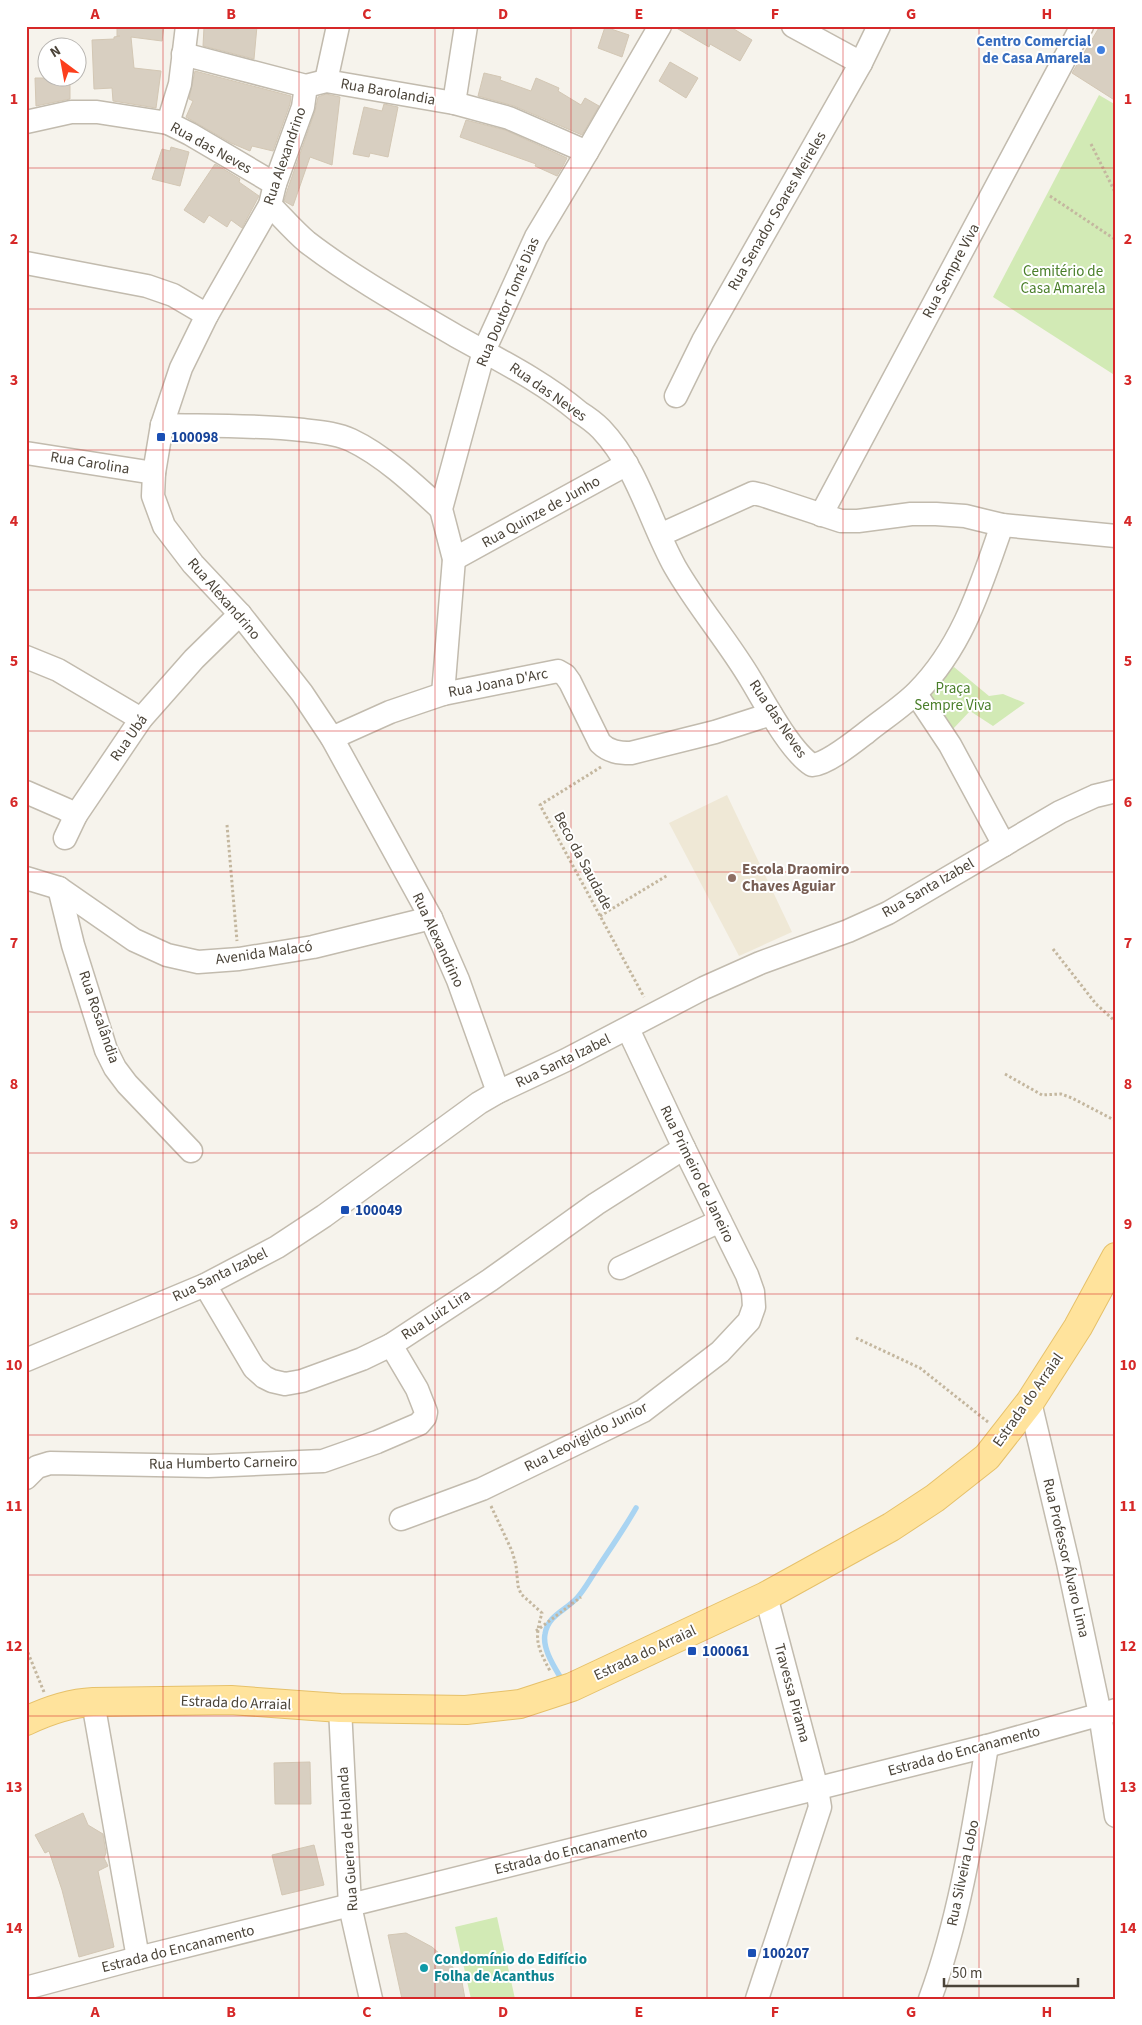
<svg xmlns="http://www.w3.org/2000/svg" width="1142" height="2025" font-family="'Source Sans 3',sans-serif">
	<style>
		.education { fill: #efe8d6 }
		.green { fill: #d2eab5 }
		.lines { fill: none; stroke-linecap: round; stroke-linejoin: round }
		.stream { stroke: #a9d4f2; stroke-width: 5.5 }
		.building { fill: #d8cfc1; stroke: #d3c7b4 }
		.minor-casing { stroke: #c2bbae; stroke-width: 25 }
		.major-casing { stroke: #e6c16a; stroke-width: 30 }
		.path { stroke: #c4b79f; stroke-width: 3; stroke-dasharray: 2.5 2.5; stroke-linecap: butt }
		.minor { stroke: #fff; stroke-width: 22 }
		.major { stroke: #ffe39c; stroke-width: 28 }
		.grid { fill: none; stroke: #d62828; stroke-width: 1; stroke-opacity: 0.55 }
		.shop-dot { fill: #3f7fe0; stroke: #fff; stroke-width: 2 }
		.transit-dot { fill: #1a4fb4; stroke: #fff; stroke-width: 2 }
		.education-dot { fill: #8d6e63; stroke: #fff; stroke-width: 2 }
		.culture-dot { fill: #0f9aa8; stroke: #fff; stroke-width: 2 }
		.labels { text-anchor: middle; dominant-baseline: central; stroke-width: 4; stroke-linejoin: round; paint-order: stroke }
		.shop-label { font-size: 15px; font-weight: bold; fill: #366cbe; stroke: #fff; text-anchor: end }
		.street-label { font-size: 15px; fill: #4b4439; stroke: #fff }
		.park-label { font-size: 15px; fill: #4a7f2a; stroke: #fff }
		.transit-label { font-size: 15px; font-weight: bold; fill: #164399; stroke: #fff; text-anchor: start }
		.education-label { font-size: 15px; font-weight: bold; fill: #785e54; stroke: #fff; text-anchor: start }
		.culture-label { font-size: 15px; font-weight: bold; fill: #0d838f; stroke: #fff; text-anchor: start }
		.neatline { fill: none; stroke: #d62828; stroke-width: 2 }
		.grid-label { font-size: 16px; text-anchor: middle; font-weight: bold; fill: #d62828 }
	</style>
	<rect width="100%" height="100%" fill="#f6f3ec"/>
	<path class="education" d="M727,795L792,932L739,956L669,823Z"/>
	<g class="green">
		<path d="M1099,95L1116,105V376L993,297Z"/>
		<path d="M954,667L989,696L1003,694L1025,703L993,726L970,711L953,729L921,696Z"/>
		<path d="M497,1917L515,1999H471L455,1927Z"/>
	</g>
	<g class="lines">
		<path class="stream" d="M562,1680C555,1668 542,1649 545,1634C548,1615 565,1611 577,1598C585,1589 590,1579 597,1569C610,1549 624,1529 636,1508"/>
	</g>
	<g class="building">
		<path d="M117,26H164L162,41L131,37L134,68L161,71L156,108L113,101L112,88L94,89L92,40L114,39V37L120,36H117Z"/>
		<path d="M239,26H257L254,59L203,46L204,27L239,29Z"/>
		<path d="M673,26H729L752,40L740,61L710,44L709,47Z"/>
		<path d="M1100,26H1116V101L1072,73Z"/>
		<path d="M605,27L629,35L622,57L598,48Z"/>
		<path d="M670,62L698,78L686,98L659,81Z"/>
		<path d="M195,71L291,96L290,104L273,151L252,146L250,151L231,143L186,117L193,101L189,99Z"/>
		<path d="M484,73L501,77L500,80L531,91L536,78L559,88L558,91L581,105L585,98L599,106L582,135L514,106L478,96Z"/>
		<path d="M35,78H70V99L36,106Z"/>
		<path d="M326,94L340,97L332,165L310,157L293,206L284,201L288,188L315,111L318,97Z"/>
		<path d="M384,104L398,107L388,157L370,153L369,157L353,154L364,107L382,111Z"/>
		<path d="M466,120L505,130L567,158L563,166L557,176L535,166L536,164L460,137Z"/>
		<path d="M171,147L189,152L180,186L152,179L162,149L170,151Z"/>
		<path d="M215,164L240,179L239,182L259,196L242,228L231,220L227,227L209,215L204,223L184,210Z"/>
		<path d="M310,1762L311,1804H275L274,1763Z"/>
		<path d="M83,1813L88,1825L103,1834L106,1853L104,1858L108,1866L98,1871L114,1947L79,1957L62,1890L49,1851L45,1853L35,1835Z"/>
		<path d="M314,1845L324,1885L282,1895L272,1855Z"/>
		<path d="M406,1933L432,1947L450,1963L462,1982L465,1999H402L388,1935Z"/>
	</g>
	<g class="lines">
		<defs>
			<g id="minor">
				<path d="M793,26L861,63"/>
				<path d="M183,54L306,86L326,81L454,103L509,118L587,152"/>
				<path d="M326,81L338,26"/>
				<path d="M306,86L303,107L275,184L270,205L207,315L181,368L162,425L154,473L153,496L164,526L193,564L240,614L302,693L332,738L431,918L458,980L498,1092"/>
				<path d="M454,103L466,26"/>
				<path d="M26,122L71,112H97L168,123L190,134L275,184"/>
				<path d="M168,123L180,84L187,26"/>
				<path d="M270,205C282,217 294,231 307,242C351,276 408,308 456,336C499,360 542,381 579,412C587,417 595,423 601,429C638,468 650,522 675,567C698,607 728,641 751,680C765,703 790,751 812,765C827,764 854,742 867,732C883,719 902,707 917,692C963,646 981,585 1002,525"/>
				<path d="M26,263L147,286L173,295L207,315"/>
				<path d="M676,396L703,341L861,63L879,26"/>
				<path d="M162,425C209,426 256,425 303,430C319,432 336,433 351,440C383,455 415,485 441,509"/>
				<path d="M26,453L154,473"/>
				<path d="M821,515L1082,26"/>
				<path d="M660,535L753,493L762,495L841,521H858L911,514H936L965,516L1002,525L1116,536"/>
				<path d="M454,559L627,464"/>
				<path d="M26,657L58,670L141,719"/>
				<path d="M443,694L454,559L441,509L484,351L536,237L587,152L660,26"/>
				<path d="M916,694L950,745L1004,845"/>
				<path d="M332,738L390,712L443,694L558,671L565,675L570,682L600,743C609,752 619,753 631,753L715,732L771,714"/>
				<path d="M26,792L65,809L76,815"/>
				<path d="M65,838L76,815L141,719L194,659L240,614"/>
				<path d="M26,878L59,888L134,940L167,955L198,962L239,959L313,947L431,918"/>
				<path d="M59,888L73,945L106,1050L115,1068L127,1084L191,1151"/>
				<path d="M620,1268L720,1221"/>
				<path d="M205,1285L254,1368L264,1377L272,1381L285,1384L302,1381L362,1359L391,1345L490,1280L596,1204L684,1148"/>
				<path d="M26,1360L205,1285L277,1247L324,1216L479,1103L498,1092L566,1060L704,988L760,963L848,931L888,913L1060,812L1095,796L1116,791"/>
				<path d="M1030,1402L1068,1563L1100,1714L1116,1816"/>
				<path d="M26,1478L37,1467L50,1463L208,1466L323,1461L377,1442L419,1424L425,1417L426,1412L417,1389L391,1345"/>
				<path d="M401,1519L482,1489L643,1411L720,1352L749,1321L754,1307L753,1292L747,1275L684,1148L628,1029"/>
				<path d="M93,1702L138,1958"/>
				<path d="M340,1708L350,1906L371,1999"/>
				<path d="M26,1988L138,1958L987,1746L1116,1710"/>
				<path d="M757,1999L820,1807L817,1789L766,1596"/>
				<path d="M930,1999C960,1917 973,1831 987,1746"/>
			</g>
			<path id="major" d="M26,1721C47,1711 70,1703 93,1702L231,1700L340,1708L466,1710L520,1704L572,1687L766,1596L891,1527L935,1498L987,1457L1030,1402L1078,1327L1116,1257"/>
		</defs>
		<use href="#minor" class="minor-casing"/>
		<use href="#major" class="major-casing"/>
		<g class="path">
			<path d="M1091,144L1116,194"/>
			<path d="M1050,196L1116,240"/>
			<path d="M601,767L540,805L644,997"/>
			<path d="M227,825L237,941"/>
			<path d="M600,916L668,875"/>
			<path d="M1053,949L1096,1004L1116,1022"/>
			<path d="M1005,1074L1042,1095L1061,1094L1072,1098L1116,1121"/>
			<path d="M856,1338L920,1368L988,1422"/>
			<path d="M491,1506L512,1551L516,1565L518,1586L521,1594L542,1613C534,1640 537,1646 550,1671"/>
			<path d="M536,1631L581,1597"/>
			<path d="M26,1648L44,1692"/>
		</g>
		<use href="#minor" class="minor"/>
		<use href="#major" class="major"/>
	</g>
	<path class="grid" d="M163,26V1999M299,26V1999M435,26V1999M571,26V1999M707,26V1999M843,26V1999M979,26V1999M26,168H1116M26,309H1116M26,450H1116M26,590H1116M26,731H1116M26,872H1116M26,1012H1116M26,1153H1116M26,1294H1116M26,1435H1116M26,1575H1116M26,1716H1116M26,1857H1116"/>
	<circle class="shop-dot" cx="1101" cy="50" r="5"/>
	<g class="transit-dot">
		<rect x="156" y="432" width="10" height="10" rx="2.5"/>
		<rect x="340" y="1205" width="10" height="10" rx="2.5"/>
		<rect x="687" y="1646" width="10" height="10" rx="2.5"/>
		<rect x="747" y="1948" width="10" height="10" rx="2.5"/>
	</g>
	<circle class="education-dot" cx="732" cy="878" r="5"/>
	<circle class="culture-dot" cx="424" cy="1968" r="5"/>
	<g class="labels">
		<g class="shop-label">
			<text x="1091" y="41">Centro Comercial<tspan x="1091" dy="17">de Casa Amarela</tspan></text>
		</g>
		<g class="street-label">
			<text transform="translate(388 92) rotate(10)">Rua Barolandia</text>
			<text transform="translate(211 148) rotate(29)">Rua das Neves</text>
			<text transform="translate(285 156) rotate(-71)">Rua Alexandrino</text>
			<text transform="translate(777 211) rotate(-60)">Rua Senador Soares Meireles</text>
			<text transform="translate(951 271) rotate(-62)">Rua Sempre Viva</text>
			<text transform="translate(508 302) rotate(-67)">Rua Doutor Tomé Dias</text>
			<text transform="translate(548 392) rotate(35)">Rua das Neves</text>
			<text transform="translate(90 463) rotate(9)">Rua Carolina</text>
			<text transform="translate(541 512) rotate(-29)">Rua Quinze de Junho</text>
			<text transform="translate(224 599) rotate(49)">Rua Alexandrino</text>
			<text transform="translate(498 683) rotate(-11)">Rua Joana D'Arc</text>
			<text transform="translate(778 719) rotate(56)">Rua das Neves</text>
			<text transform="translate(129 738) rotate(-55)">Rua Ubá</text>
			<text transform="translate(583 861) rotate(62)">Beco da Saudade</text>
			<text transform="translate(928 888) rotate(-30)">Rua Santa Izabel</text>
			<text transform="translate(438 940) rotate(65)">Rua Alexandrino</text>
			<text transform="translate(264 953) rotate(-8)">Avenida Malacó</text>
			<text transform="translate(99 1017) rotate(71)">Rua Rosalândia</text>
			<text transform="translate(563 1061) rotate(-26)">Rua Santa Izabel</text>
			<text transform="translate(697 1174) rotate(64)">Rua Primeiro de Janeiro</text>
			<text transform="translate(220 1275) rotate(-26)">Rua Santa Izabel</text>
			<text transform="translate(436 1315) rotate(-33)">Rua Luiz Lira</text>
			<text transform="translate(1028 1400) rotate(-55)">Estrada do Arraial</text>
			<text transform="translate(586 1437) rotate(-27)">Rua Leovigildo Junior</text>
			<text transform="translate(223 1463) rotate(-1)">Rua Humberto Carneiro</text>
			<text transform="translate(1066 1558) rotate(77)">Rua Professor Álvaro Lima</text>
			<text transform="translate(645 1653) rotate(-25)">Estrada do Arraial</text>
			<text transform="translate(792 1693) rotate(75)">Travessa Pirama</text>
			<text transform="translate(236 1703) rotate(2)">Estrada do Arraial</text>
			<text transform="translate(964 1751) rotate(-15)">Estrada do Encanamento</text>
			<text transform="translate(348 1839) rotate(-94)">Rua Guerra de Holanda</text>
			<text transform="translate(571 1851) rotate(-14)">Estrada do Encanamento</text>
			<text transform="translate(963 1873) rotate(-78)">Rua Silveira Lobo</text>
			<text transform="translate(178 1949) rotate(-14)">Estrada do Encanamento</text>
		</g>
		<g class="park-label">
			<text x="1063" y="271">Cemitério de<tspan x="1063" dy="17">Casa Amarela</tspan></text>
			<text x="953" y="688">Praça<tspan x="953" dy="17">Sempre Viva</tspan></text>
		</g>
		<g class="transit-label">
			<text x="171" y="437">100098</text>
			<text x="355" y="1210">100049</text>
			<text x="702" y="1651">100061</text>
			<text x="762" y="1953">100207</text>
		</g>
		<g class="education-label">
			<text x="742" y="869">Escola Draomiro<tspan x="742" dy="17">Chaves Aguiar</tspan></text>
		</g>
		<g class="culture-label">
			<text x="434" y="1959">Condomínio do Edifício<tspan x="434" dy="17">Folha de Acanthus</tspan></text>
		</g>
	</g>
	<rect width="1142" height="2025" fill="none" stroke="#ffffff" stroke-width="55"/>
	<g transform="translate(62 62) rotate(328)"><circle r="24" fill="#ffffff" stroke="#b7b4b0"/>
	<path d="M0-4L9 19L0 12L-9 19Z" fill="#fc3f1d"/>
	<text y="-8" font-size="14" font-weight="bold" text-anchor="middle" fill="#4b4439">N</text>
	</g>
	<path d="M944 1978v8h134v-8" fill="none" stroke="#4b4439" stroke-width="2.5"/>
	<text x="952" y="1978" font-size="15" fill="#4b4439" stroke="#ffffff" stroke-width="4" paint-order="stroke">50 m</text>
	<rect x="28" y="28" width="1086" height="1970" class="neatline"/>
	<g class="grid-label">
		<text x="95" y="19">A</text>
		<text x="231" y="19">B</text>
		<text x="367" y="19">C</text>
		<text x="503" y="19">D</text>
		<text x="639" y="19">E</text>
		<text x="775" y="19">F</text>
		<text x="911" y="19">G</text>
		<text x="1047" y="19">H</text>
		<text x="14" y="104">1</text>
		<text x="1128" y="104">1</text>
		<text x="14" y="244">2</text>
		<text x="1128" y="244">2</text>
		<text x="14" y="385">3</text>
		<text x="1128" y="385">3</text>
		<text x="14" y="526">4</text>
		<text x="1128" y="526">4</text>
		<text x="14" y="666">5</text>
		<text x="1128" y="666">5</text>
		<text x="14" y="807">6</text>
		<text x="1128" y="807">6</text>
		<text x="14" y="948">7</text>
		<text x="1128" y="948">7</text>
		<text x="14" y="1089">8</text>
		<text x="1128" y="1089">8</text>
		<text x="14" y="1229">9</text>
		<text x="1128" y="1229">9</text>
		<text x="14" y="1370">10</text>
		<text x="1128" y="1370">10</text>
		<text x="14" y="1511">11</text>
		<text x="1128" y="1511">11</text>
		<text x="14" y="1651">12</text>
		<text x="1128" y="1651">12</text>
		<text x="14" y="1792">13</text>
		<text x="1128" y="1792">13</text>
		<text x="14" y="1933">14</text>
		<text x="1128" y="1933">14</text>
		<text x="95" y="2017">A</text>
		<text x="231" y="2017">B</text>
		<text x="367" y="2017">C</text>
		<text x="503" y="2017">D</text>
		<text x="639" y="2017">E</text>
		<text x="775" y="2017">F</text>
		<text x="911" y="2017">G</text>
		<text x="1047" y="2017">H</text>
	</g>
</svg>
